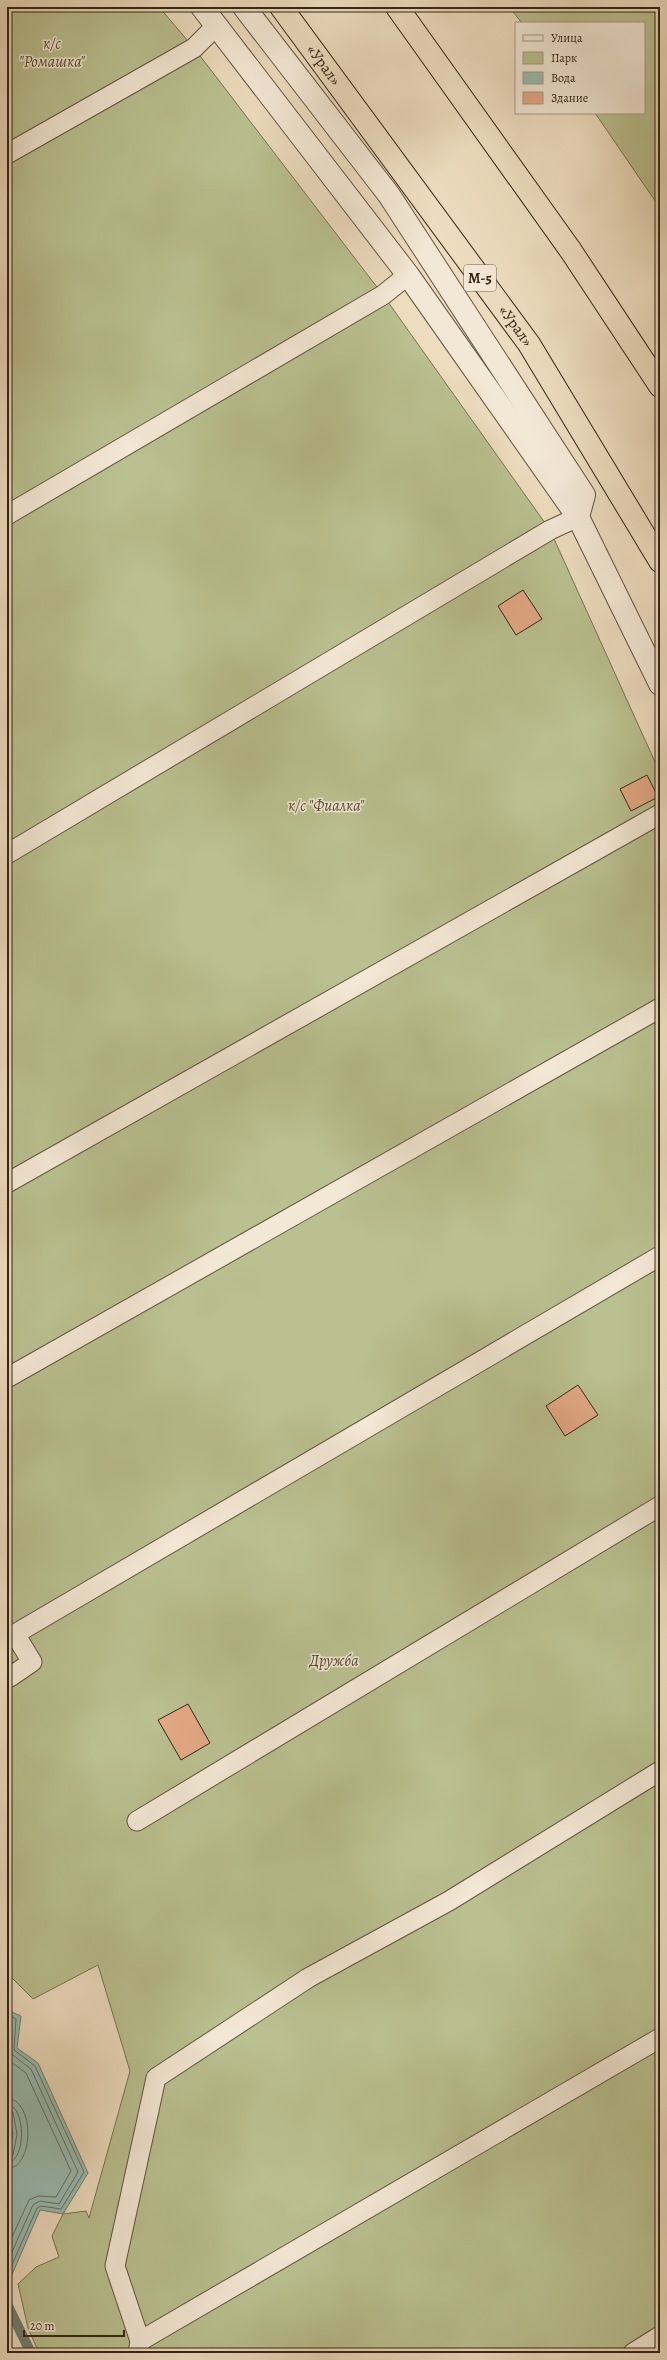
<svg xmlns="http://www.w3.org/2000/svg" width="667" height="2360" font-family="Alegreya,serif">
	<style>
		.green { fill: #bac090; stroke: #777254 }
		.water { fill: #99bcb2; stroke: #718074 }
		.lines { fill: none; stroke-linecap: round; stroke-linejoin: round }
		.shore { stroke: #667064; stroke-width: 1 }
		.stream { stroke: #718074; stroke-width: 10 }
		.building { fill: #e4a986; stroke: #342517 }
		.service-casing { stroke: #625341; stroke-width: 21 }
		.minor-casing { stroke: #625341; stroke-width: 24 }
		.trunk-casing { stroke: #342517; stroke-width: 24 }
		.service { stroke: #f3e8d5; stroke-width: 19 }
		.minor { stroke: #f3e8d5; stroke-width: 22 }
		.trunk { stroke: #eddcbe; stroke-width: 22 }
		.labels { text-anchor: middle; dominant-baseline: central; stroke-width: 3; stroke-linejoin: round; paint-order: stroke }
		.shield { fill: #f3e8d5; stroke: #6d6050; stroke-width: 1 }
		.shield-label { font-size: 15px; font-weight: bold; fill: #342517 }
		.park-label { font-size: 16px; font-style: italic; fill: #564c35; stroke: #f3e8d5 }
		.street-label { font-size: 16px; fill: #342517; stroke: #f3e8d5 }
	</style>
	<rect width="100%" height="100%" fill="#eddcbe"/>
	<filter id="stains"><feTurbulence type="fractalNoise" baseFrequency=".005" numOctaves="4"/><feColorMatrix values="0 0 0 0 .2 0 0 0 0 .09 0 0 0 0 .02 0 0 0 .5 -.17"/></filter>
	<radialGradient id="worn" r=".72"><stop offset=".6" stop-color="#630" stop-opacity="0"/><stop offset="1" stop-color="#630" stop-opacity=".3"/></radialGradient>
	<g class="green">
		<path d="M7,7H159L194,48L383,295L550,530L660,773V2353H39L28,2328L18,2284L36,2267L59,2257L52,2236L63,2214L86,2211L89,2218L130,2071L98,1965L33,1999L7,1973Z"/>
		<path d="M509,7H660V208L595,113H644V23H522Z"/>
		<path d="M7,2104L13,2134L9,2154H7Z"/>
	</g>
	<path class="water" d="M7,2010L21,2016L17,2048L38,2063L88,2173L63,2214L40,2210L7,2286V2154H9L13,2134L7,2104Z"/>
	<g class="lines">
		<g class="shore">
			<path d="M7,2014L16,2019L14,2050L35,2066L84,2172L61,2209L41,2206L37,2208L7,2276"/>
			<path d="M7,2019L11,2022L9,2052L31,2069L78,2172L59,2204L40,2201L33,2205L7,2263"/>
			<path d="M7,2059L26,2073L71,2171L56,2197L38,2196L29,2200L7,2248"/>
			<path d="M7,2098C35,2099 35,2168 7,2169"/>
			<path d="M7,2104C26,2105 27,2162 7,2163"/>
			<path d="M7,2109L13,2112L17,2134L13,2155L7,2158"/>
		</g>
		<path class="stream" d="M7,2304L31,2353"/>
	</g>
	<g class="building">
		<path d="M523,590L542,619L516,635L498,606Z"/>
		<path d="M647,775L658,797L631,811L620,789Z"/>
		<path d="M578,1385L598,1415L565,1436L546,1406Z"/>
		<path d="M188,1704L210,1743L181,1760L158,1720Z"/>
	</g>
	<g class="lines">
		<defs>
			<g id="service">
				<path d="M7,154L194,48L216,26"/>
				<path d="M7,515L383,295L408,275"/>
				<path d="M7,854L550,530L578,517"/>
				<path d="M7,1183L660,814"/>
				<path d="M7,1378L660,1008"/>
				<path d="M10,1677L32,1662L15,1634L660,1256"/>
				<path d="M137,1821L660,1506"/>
				<path d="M140,2341L115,2266L156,2078L308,1978L449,1901L660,1771"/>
				<path d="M138,2353L140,2341L660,2038"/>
				<path d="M633,2353L660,2336"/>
			</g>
			<g id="minor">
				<path d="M202,7L408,275L578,517L660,684"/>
				<path d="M244,7L389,195L584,495L578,517"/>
			</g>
			<g id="trunk">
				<path id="s1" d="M281,7L529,344L660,561"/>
				<path d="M397,7L571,251L660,386"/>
			</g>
		</defs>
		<use href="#service" class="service-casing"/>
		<use href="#minor" class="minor-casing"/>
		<use href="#trunk" class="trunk-casing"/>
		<use href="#service" class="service"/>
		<use href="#minor" class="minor"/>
		<use href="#trunk" class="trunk"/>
	</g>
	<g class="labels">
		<rect class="shield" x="464" y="265" width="32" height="26" rx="3"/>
		<g class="shield-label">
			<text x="480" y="278">М-5</text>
		</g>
		<g class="park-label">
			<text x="52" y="44">к/с<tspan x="52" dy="18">"Ромашка"</tspan></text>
			<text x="326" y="806">к/с "Фиалка"</text>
			<text x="334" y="1661">Дружба</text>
		</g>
		<g class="street-label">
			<text stroke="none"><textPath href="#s1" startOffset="72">«Урал»</textPath></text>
			<text stroke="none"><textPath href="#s1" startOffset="396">«Урал»</textPath></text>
		</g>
	</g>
	<rect width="667" height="2360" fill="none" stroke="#eddcbe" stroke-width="24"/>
	<rect x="8" y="8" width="651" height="2344" fill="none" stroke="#342517" stroke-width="2"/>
	<rect x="12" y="12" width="643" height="2336" fill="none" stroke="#342517"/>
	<rect x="515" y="22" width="130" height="92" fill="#f3e8d5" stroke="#a79a89"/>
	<rect x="523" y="35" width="20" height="6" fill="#f3e8d5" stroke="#a79a89"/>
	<text x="551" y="42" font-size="12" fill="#342517">Улица</text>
	<rect x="523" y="52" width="20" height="12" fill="#bac090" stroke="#a79a89"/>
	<text x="551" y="62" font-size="12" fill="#342517">Парк</text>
	<rect x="523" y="72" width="20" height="12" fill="#99bcb2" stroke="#a79a89"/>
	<text x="551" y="82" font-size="12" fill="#342517">Вода</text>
	<rect x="523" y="92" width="20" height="12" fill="#e4a986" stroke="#a79a89"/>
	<text x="551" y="102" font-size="12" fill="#342517">Здание</text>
	<path d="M24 2330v6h100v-6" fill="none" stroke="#342517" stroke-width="2"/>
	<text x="30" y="2330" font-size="12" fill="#342517" stroke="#f3e8d5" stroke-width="3" paint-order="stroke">20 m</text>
	<rect width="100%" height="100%" filter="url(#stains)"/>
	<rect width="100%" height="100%" fill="url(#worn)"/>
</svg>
